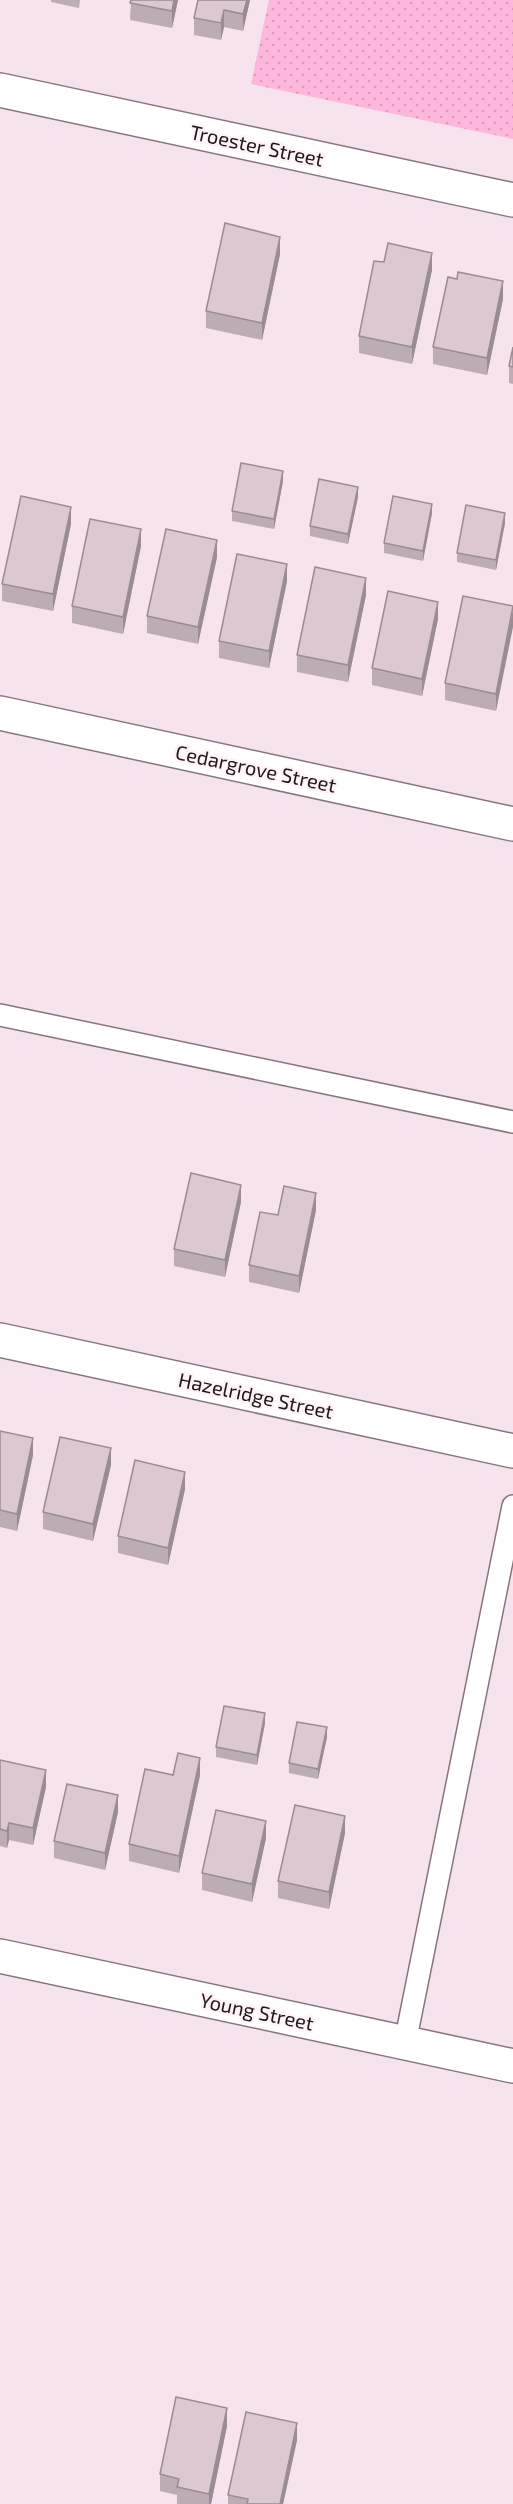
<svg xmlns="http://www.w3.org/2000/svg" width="513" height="2504" font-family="'Exo 2',sans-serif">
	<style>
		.park { fill: url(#park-dots) }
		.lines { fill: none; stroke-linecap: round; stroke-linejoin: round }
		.service-casing { stroke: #86757e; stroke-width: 24 }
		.minor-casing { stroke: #86757e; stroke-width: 36 }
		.service { stroke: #fff; stroke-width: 21 }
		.minor { stroke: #fff; stroke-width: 33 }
		.wall { fill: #bcacb5 }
		.shaded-wall { fill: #998c93 }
		.building { fill: #dbc8d2; stroke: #998c93; stroke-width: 1.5 }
		.labels { text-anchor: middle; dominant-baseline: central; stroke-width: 5; stroke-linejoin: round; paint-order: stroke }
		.street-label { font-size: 20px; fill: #1e181b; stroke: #fff3f9 }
	</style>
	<defs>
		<pattern id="park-dots" width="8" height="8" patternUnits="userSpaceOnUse" patternTransform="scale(1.5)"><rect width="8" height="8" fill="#fdb7dd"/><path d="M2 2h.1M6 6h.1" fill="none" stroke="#d89dbd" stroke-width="1.8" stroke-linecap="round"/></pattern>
	</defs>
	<rect width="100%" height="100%" fill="#f7e3ed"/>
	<path class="park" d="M269,0H513V139L251,84Z"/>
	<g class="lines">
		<defs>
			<g id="service">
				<path d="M0,1015L513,1122"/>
				<path d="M405,2043L513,1506"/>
			</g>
			<g id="minor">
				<path d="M0,90L513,200"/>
				<path d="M0,713L513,824"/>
				<path d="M0,1340L513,1451"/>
				<path d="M0,1956L513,2066"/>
			</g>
		</defs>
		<use href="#service" class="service-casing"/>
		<use href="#minor" class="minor-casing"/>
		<use href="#service" class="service"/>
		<use href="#minor" class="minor"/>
	</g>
	<g class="wall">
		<path d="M51,0H80L79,8L51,2Z"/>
		<path d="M131,0H178L172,28L130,20Z"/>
		<path d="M250,0L243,31L224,27L221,40L194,35V18Z"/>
		<path d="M280,254L262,340L206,328V311Z"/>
		<path d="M432,270L412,364L359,353V336Z"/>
		<path d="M503,299L487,375L433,364V347Z"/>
		<path d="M513,347V384L509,383V366Z"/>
		<path d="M283,481L274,529L232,521V511Z"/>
		<path d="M358,497L348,544L310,536V526Z"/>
		<path d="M432,513L423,561L384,553V543Z"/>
		<path d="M505,523L496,570L457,562V553Z"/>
		<path d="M71,524L53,611L2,601V584Z"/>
		<path d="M141,546L123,634L72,623V606Z"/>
		<path d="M217,557L198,644L147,633V616Z"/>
		<path d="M287,581L269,668L219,658V641Z"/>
		<path d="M366,595L348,682L297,672V655Z"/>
		<path d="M513,606L496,711L445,700V683Z"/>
		<path d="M438,619L422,696L372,685V668Z"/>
		<path d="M241,1202L225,1277L174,1266V1249Z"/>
		<path d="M316,1210L299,1293L249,1282V1265Z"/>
		<path d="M0,1431L33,1455L17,1531L0,1527Z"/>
		<path d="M111,1465L93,1541L43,1529V1512Z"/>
		<path d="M185,1489L168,1565L118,1553V1536Z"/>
		<path d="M265,1723L257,1765L216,1757V1747Z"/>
		<path d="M327,1737L318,1779L289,1773V1763Z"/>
		<path d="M0,1760L46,1787L33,1845L9,1840L7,1848L0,1846Z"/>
		<path d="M200,1775L179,1873L129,1861V1844Z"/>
		<path d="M118,1812L105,1870L54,1858V1841Z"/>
		<path d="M345,1833L329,1909L278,1898V1881Z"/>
		<path d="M266,1838L252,1902L202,1890V1873Z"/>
		<path d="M227,2426L211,2504H177V2495L160,2491V2474Z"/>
		<path d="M297,2440L283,2504H228V2495Z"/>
	</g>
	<g class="shaded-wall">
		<path d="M174,0H178L172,28V11Z"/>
		<path d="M247,0H250L243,31V14Z"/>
		<path d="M224,10V27L221,40V23Z"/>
		<path d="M280,237V254L262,340V323Z"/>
		<path d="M432,253V270L412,364V347Z"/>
		<path d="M503,281V299L487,375V358Z"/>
		<path d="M283,471V481L274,529V519Z"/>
		<path d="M358,487V497L348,544V534Z"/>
		<path d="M432,504V513L423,561V551Z"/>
		<path d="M71,507V524L53,611V594Z"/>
		<path d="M505,513V523L496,570V560Z"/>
		<path d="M141,529V546L123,634V617Z"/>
		<path d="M217,540V557L198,644V627Z"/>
		<path d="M287,564V581L269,668V651Z"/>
		<path d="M366,578V595L348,682V665Z"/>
		<path d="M438,602V619L422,696V679Z"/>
		<path d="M513,609V627L496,711V694Z"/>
		<path d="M241,1185V1202L225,1277V1260Z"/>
		<path d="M316,1193V1210L299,1293V1276Z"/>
		<path d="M33,1438V1455L17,1531V1514Z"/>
		<path d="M111,1448V1465L93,1541V1524Z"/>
		<path d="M185,1472V1489L168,1565V1548Z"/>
		<path d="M265,1713V1723L257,1765V1755Z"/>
		<path d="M327,1727V1737L318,1779V1769Z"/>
		<path d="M200,1758V1775L179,1873V1856Z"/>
		<path d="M46,1770V1787L33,1845V1828Z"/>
		<path d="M118,1795V1812L105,1870V1853Z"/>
		<path d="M345,1816V1833L329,1909V1892Z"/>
		<path d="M266,1821V1838L252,1902V1884Z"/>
		<path d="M9,1823V1840L7,1848V1831Z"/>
		<path d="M227,2408V2426L211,2504H209V2494Z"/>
		<path d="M297,2423V2440L283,2504H280Z"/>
	</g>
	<g class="building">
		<path d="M131,0H174L172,11L130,3Z"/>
		<path d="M198,0H247L243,14L224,10L221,23L194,18Z"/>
		<path d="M225,223L280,237L262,323L206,311Z"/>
		<path d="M388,243L432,253L412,347L359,336L374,261L384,262Z"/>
		<path d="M458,272L503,281L487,358L433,347L448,277L457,279Z"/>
		<path d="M513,347V367L509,366Z"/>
		<path d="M241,463L283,471L274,519L232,511Z"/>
		<path d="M319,479L358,487L348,534L310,526Z"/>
		<path d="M21,496L71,507L53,594L2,584Z"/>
		<path d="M393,496L432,504L423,551L384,543Z"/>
		<path d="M466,505L505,513L496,560L457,553Z"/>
		<path d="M90,519L141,529L123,617L72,606Z"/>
		<path d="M166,529L217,540L198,627L147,616Z"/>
		<path d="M237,554L287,564L269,651L219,641Z"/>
		<path d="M315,567L366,578L348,665L297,655Z"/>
		<path d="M388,591L438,602L422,679L372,668Z"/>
		<path d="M463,596L513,606L496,694L445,683Z"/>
		<path d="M191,1173L241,1185L225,1260L174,1249Z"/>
		<path d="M284,1186L316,1193L299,1276L249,1265L260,1212L278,1215Z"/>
		<path d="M0,1431L33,1438L17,1514L0,1510Z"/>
		<path d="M60,1437L111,1448L93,1524L43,1512Z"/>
		<path d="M135,1460L185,1472L168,1548L118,1536Z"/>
		<path d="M224,1706L265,1713L257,1755L216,1747Z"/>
		<path d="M297,1722L327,1727L318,1769L289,1763Z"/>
		<path d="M178,1753L200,1758L179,1856L129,1844L145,1769L173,1775Z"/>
		<path d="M0,1760L46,1770L33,1828L9,1823L7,1831L0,1829Z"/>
		<path d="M67,1784L118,1795L105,1853L54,1841Z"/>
		<path d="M295,1805L345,1816L329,1892L278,1881Z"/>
		<path d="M216,1810L266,1821L252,1884L202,1873Z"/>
		<path d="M176,2397L227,2408L209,2494L177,2487L179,2479L160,2474Z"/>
		<path d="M246,2412L297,2423L280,2504H247L248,2499L228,2495Z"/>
	</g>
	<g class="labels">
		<g class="street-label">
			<text transform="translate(257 145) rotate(12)">Troester Street</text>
			<text transform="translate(256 768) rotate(12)">Cedargrove Street</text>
			<text transform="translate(256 1395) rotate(12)">Hazelridge Street</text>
			<text transform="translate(257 2011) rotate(12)">Young Street</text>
		</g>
	</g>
</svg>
